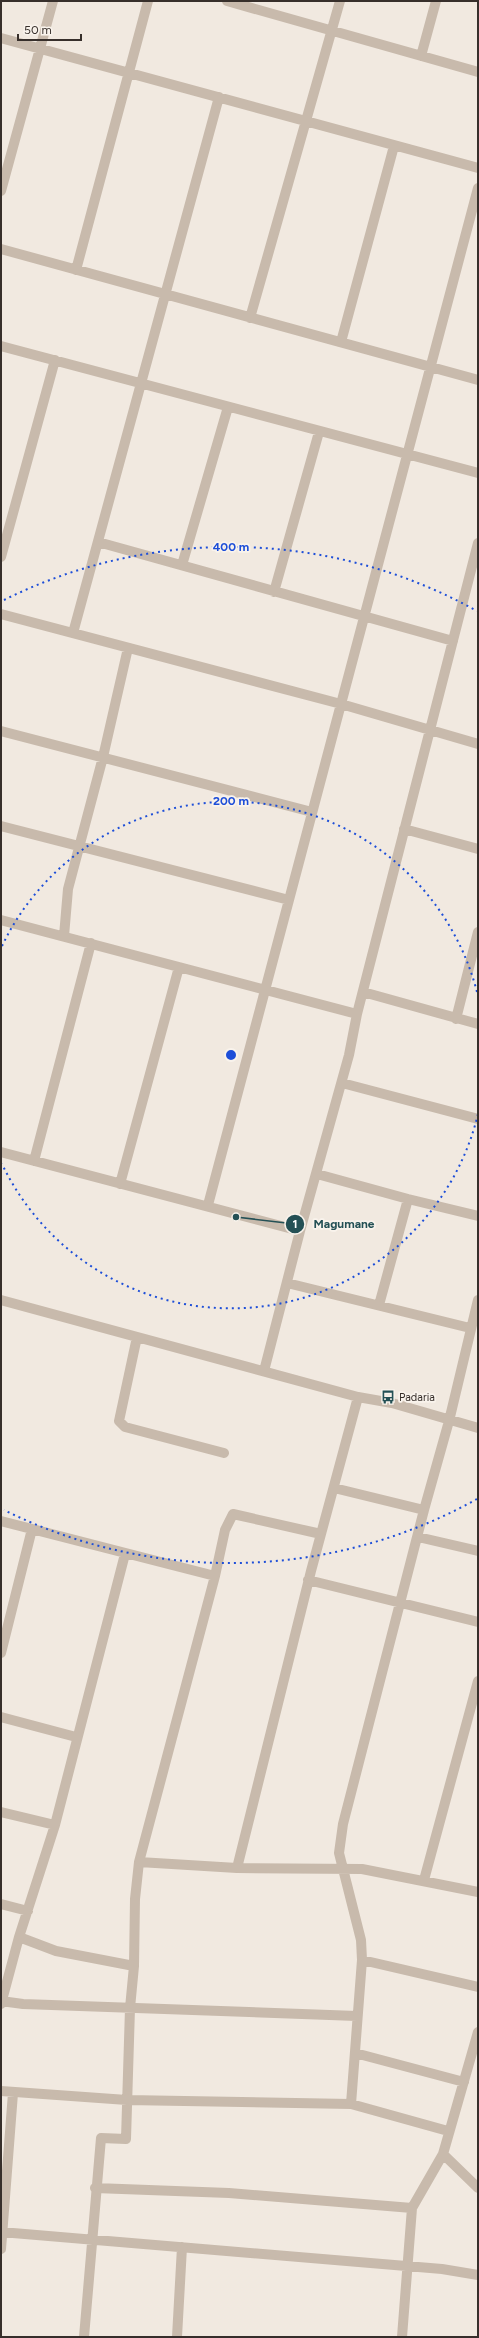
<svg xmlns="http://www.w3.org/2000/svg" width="479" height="2338" viewBox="0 0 479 2338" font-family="Figtree,sans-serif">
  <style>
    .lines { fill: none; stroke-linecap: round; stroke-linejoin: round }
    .minor { stroke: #c8baac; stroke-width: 10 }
    .ring { fill: none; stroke: #1d4ed8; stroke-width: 2; stroke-dasharray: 2 4 }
    .labels { text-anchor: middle; stroke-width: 3.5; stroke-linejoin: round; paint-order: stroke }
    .poi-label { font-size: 11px; fill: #372f2b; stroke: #f9f3ec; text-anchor: start }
    .centre { fill: #1d4ed8; stroke: #f9f3ec; stroke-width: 2 }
    .ring-label { font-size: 12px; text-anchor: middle; font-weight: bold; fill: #1d4ed8; stroke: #f9f3ec; stroke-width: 3.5; stroke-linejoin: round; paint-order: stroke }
    .leader { fill: none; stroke: #245055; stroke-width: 1.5 }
    .callout-dot { fill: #245055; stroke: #f9f3ec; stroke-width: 1.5 }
    .mark-label { font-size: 12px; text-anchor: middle; font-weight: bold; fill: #fff }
    .callout-label { font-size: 12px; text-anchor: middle; font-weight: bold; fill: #245055; stroke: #f9f3ec; stroke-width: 3.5; stroke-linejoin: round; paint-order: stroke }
  </style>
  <rect width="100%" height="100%" fill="#f1e9e0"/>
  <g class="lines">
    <path class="minor" d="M227,1l251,71
      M1,38l477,130
      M421,56l15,-55
      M1,191l52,-190
      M1,249l477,131
      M76,270l72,-269
      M250,318l90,-317
      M341,342l53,-196
      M1,346c159,41 318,86 477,127
      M98,542l355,99
      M1,557l54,-197
      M182,565l46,-158
      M274,592l45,-160
      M1,614l340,90 137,40
      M73,633l146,-536
      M1,731l311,81
      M1,826l288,74
      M404,829l74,20
      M1,920l356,94
      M64,936l4,-47 35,-132 25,-109
      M363,992l115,32
      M456,1019l22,-87
      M342,1083l136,36
      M1,1152l299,79
      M34,1161l57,-218
      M317,1174l91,25 70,17
      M120,1184l59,-217
      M208,1205l270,-1017
      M287,1283l183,45
      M1,1300l357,97 34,6 86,25
      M379,1305l29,-106
      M137,1337l-18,84 6,6 99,26
      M264,1371l36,-140 49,-176 8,-41 121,-471
      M334,1488l90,22
      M1,1521l214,55
      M418,1537l60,14
      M125,1554l-70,271 -36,112 37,14 78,15
      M308,1580l170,42
      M1,1653l31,-124
      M1,1717l75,20
      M1,1812l54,13
      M139,1862l98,6 125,1 116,23
      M237,1868l74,-297 47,-174
      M424,1880l54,-199
      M1,1904l27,7
      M362,1960l116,27
      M1,2001l22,3 334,12
      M1,2004l18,-67
      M478,2032l-35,122 35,34
      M355,2053l109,29
      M1,2091l126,9 224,4 97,27
      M351,2104l11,-144 -1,-20 -22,-87 4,-29 81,-314 25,-89 29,-121
      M95,2188l134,5 183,15
      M1,2232l441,37 36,6
      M1,2249l12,-156
      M84,2337l17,-199 25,1 4,-131 4,-42 1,-67 4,-37 76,-286 10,-46 8,-16 88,20
      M177,2337l5,-90
      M402,2337l10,-129 31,-54"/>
  </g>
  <g class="ring">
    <path d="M478 1114A254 254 0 0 1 2 1164M2 946A254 254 0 0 1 478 996"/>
    <path d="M477 1499A508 508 0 0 1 4 1510M4 600A508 508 0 0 1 477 611"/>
  </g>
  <defs>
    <g id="bus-bare" transform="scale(1.08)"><path d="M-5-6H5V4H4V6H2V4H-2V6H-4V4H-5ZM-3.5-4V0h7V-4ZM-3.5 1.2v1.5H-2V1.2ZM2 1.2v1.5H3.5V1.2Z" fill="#245055" stroke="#f9f3ec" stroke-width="2.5" paint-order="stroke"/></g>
  </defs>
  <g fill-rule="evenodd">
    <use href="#bus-bare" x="388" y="1397"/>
  </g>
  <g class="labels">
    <g class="poi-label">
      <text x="399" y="1401">Padaria</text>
    </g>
  </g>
  <circle cx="231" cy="1055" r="6" class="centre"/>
  <g class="ring-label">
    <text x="231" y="551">400 m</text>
    <text x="231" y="805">200 m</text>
  </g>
  <path class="leader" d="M236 1217L295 1224"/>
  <g class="callout-dot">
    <circle cx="236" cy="1217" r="4"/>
    <circle cx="295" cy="1224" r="10"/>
  </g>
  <g class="mark-label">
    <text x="295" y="1228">1</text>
  </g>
  <g class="callout-label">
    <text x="344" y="1228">Magumane</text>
  </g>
  <rect width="479" height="2338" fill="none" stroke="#372f2b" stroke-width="4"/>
  <path d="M18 34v6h63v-6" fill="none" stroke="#372f2b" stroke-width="2"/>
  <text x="24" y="34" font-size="12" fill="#372f2b" stroke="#f9f3ec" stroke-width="3" paint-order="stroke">50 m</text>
</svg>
